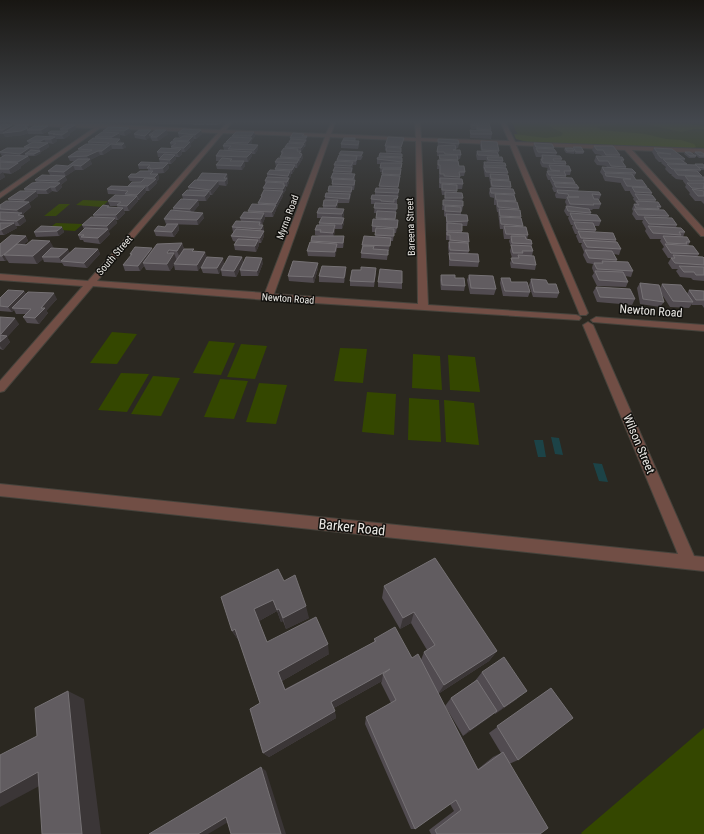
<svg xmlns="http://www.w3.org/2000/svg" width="704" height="834" viewBox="0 0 704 834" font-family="'Roboto Condensed',sans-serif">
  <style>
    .green { fill: #344700 }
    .forest { fill: #455c00 }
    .water { fill: #1c4347 }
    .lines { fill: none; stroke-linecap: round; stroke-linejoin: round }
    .minor-casing { stroke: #46433c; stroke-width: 2 }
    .minor { fill: #714e45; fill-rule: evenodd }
    .wall { fill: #514b50 }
    .shaded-wall { fill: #3b3637 }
    .building { fill: #615c60; stroke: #767275 }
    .labels { text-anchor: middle; stroke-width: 3; stroke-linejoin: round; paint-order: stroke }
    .far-street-label { font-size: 10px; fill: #eae8e4; stroke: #12110e }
    .street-label { font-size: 12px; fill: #eae8e4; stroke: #12110e }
    .near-street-label { font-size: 14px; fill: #eae8e4; stroke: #12110e }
  </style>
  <rect width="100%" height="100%" fill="#2b2821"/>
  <path class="green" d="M512,123h192v25l-181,-8 -3,-1z
    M83,200l25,1 -6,6 -26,-2z
    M59,204h11l-14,12h-12z
    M56,223l27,1 -8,7 -27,-2z
    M112,332l25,2 -20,30 -27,-1z
    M209,341l26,2 -14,32 -28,-2z
    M241,344l26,2 -12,33 -28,-2z
    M340,348l27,1 -4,34 -29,-2z
    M413,354l27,2 2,34 -30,-2z
    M448,355l27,2 5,35 -30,-2z
    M121,373l28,1 -22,38 -29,-2z
    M153,376l27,2 -19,38 -30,-2z
    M220,379l28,2 -14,38 -30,-2z
    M259,383l28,2 -11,39 -30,-2z
    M367,392l29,2 -2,41 -32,-3z
    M409,398l30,2 2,42 -33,-2z
    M444,400l30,3 5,42 -33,-3z
    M704,728v106h-122l-1,-1z"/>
  <path class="forest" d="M543,123h74l4,1 -23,2 -1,1 4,3 44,4 21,5 15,1 13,4 2,3 -4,2 -15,-1 -150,-6 -11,-3 -2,-5 32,4 15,-2 2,-3z
    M641,123h37l26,3v3h-10l-13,3z"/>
  <path class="water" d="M551,437l8,1 4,17 -8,-1z
    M534,440h9l3,17h-8z
    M593,463l9,1 6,18 -9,-1z"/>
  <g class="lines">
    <g class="minor-casing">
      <path id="minor" d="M11,123l89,1 120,6 7,-7h4l-5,7 100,4 5,-11h4l-4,11 85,4 -1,-15h5l1,15 88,3 -8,-18h5l9,19 189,7v4l-72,-3 72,79v7h-3l-76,-86 -109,-5 72,168 -2,2h-6l-70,-170 -89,-4 7,164 148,10 3,1 2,2 -2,2 -311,-20 -175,-14 -89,105 -4,1v-11l83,-95 -83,-6v-6l88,7 130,-148 -118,-5 -100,70v-5l94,-65 -81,-3zM223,133l102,4 -60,156 -168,-12zM330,137l86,4 2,163 -144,-10z
        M596,317l108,8v6l-111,-9 -2,-2z
        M588,322l5,3 101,231 10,1v14l-704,-75v-12l678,70 -95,-229z"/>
    </g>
    <use href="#minor" class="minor"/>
  </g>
  <path class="wall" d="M158,123h23l-1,1h-11l-1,-1 -1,1h-9z
    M182,123h38l-2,2h-12v-2l-2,2h-11v-1h-11z
    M471,123l20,7 1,4 -1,5 -21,-1v-8h6v-1h-5l-1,-3z
    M0,125l14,2 15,-2 1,3 20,2 -7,4h-15v-1l-5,2 -18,2 -1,-3h-4z
    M60,129h16l-7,5 1,1 -6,4h-8l1,2 -4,3 -5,-1 1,4 -8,5h-1l1,1 -6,3h-7l2,4 -10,7 1,1 -10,6 -8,-1 2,4 -5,3v-22l3,-2h-1l-2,-3v-2l25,-3 -1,-1 5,-3 -2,-3 22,-5 -1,-3 13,-2z
    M103,131l28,1 -6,4 -5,-1v2l-3,2 9,8 -3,2h-11l-9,6h-3l-10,5 2,4 -9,6h-8l-9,6h-1l2,4 -6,5 1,2 -5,5 -5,-1 -4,3h-11l1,2 -9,7 2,4 -8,7 3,7 -6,5h-4l1,2 -13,7h-4v-30l9,-4 -1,-2 17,-8 -1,-2 12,-7 -1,-2 15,-5 -2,-4 20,-5 6,-5h-4l-2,-4 11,-6 -1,-2 10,-5v-2l7,-4v-1l8,-5z
    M254,132l1,4 -3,4v2l-1,2 7,5 -3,5h-3v2l-4,6h-4l1,4 -3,4 -25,-1 -1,-4 4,-4h-4v-5l13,-5v-1h-5l-1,-4 4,-2 -1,-2 6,-5v-1z
    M152,133l16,1 -10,7h-6v-1l-1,-1 -1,-2 -4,3 -11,-2 -1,-4z
    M178,133l24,1 -6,5h-2v1l-4,4 1,2 -6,6h-3v2l-3,3h-4l1,2 -5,5h-3l1,4 -5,5 -10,1h4l1,5 -3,3 1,1 -8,8h-3v1l-7,8h-1v1l-9,10h-5l1,2 -7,7h-2l1,3 -9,8 2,3 -10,10 -16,-2 -1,-2h-3l-2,-5 6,-6 -2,-4 12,-8 -1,-2 16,-9 1,1 8,1 -1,-2h-7l-2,-5 17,-5v-1l-17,-1 -1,-5 21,-2v-1l13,-4 -11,-1 -2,-4 20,-6v-2h-9l-1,-4 22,-2 -1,-4 2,-2h-3l-1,-5 15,-3 -2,-6 3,-2v-1l7,-2 1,-1h-2z
    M304,136h3v4l-1,2v2l-1,3h-1l-3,5 2,6 -3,5v-1l-3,6h-2v1l-3,5h-1v2l-2,3v3l-2,5 -2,-1 1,4 -3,4v2l-7,13v1l-3,7h-8v1l-3,7h1l1,11 -3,7h-2v2l-3,7 -21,-2 -1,-5 2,-3 -3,-1 -2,-5 3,-4h-1l-1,-5 9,-6 -1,-3 8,-6v-1l10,-6v-2l3,-5v-2l3,-5 -1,-3 2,-3v-4l2,-4v-3l8,-4v-1l1,-2 -1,-5 5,-4 1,-3v-3l4,-4v-1l4,-4 2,-3 -1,-2z
    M438,139l21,5 -1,4h-2v2l5,5 -1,4h-2l1,7 6,6 -1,4h-4v3l3,5 -1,5h-5v4l6,5 -1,3 1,5 -1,5h-1v4l7,6 -1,5h-5v6l7,10 -1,4 1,5 -1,3 11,8 -1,5 -29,-1v-11l-1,-8 1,-7h-3v-23l-2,-1v-6h-2l1,-10h1l1,-5h-3l-1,-7h-2v-19h-2l1,-9h1v-4h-2z
    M355,141l4,4 -1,4 -17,-1v-4z
    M481,141l18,10 -1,3 1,3 4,4v2l3,3v2l2,5 -1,2 4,12v2l4,5 -1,1 2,6 -1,1 6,15v1l2,8v1l5,8 -1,4 5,5v3l1,4 -1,5 4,9 -1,5 -24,-2 -1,-5 2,-5 -2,-7 1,-4 -2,-6 1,-2h-6l-1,-8v-2h-3l-2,-17h-1l-1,-7h-2v-7l-4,-1 -1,-4 1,-5h1l-2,-11h-4l-2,-11 1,-4h3l-1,-2h-9l-1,-5 1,-4h4l-1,-6z
    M403,142l-2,7v5h1v4l-1,15 -3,16h1l-1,9h-1v6h-3h3l-2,16h3l-2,13h-2l-1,8h-3l-1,10h-1l-1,9 -26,-2 1,-13 13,-8 1,-5h-4v-6l4,-7v-6h-2l1,-9h-4v-5l4,-4v-3l4,-4 3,-16h-2l1,-8h-4v-5l2,-2 1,-4h6v-3h-1v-4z
    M534,143l20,5v1l3,4 -1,2 6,4 -1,2 5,3v2l5,5 -1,4h-4v2l9,6v1l4,4 -1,3 23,4 -2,5h-1l3,4 -2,5h-6l-1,1h-3l2,3 -1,1 11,7 -2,5h-5l2,4 -1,2 21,8v2l5,7 -2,6 -5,-1 3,6 -1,1 17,10 -2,6 -6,-1 3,6 -2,5 -29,-1 -5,-10 2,-3 -2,-5 1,-4 -6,-1 -4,-8 1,-3 -3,-7 1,-2h-3l-3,-7 1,-2h-2l-3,-7 1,-2h-2l-3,-7 1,-2h-2l-3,-5 2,-5h1l-2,-4 1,-3 -10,-1 -1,-3 1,-3h-2l-2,-4 1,-1 -3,-6v-1h-2l-2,-5 1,-4h1l-1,-2 1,-1 -6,-1 -2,-4 1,-6h-5l-3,-9z
    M594,146l26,9v2l4,3 -1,3 3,4v1l10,5 -2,4 2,3 11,7 -1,1 6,5 -1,2 5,5 -1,2 6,5 -2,3 10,6 -2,2 10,7 -1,2 9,5 -2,5 7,5 -2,4 11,8 -2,3 7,1v23l-11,-1 -2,-2 -11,-1 -4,-6 2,-2h-6l-4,-6 3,-5h-3l-6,-9 2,-2 -4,-6 1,-2h-11l-5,-8 1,-2 -4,-7 1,-2h-7l-4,-6 1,-3 -1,-2 2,-5h1l1,-1 -3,-4 1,-2h-1l-3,-5v-1h-5l-4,-7v-1l-16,-2 -2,-4v-1l-3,-4 2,-5h5l-1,-1 -9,-1 -3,-4 2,-5 7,1 -2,-2 -6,-1 -3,-4z
    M573,147l11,5 -1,2h-8l-1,-2v2l-8,-1 -2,-3 1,-2h8z
    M654,148l31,11 -1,3 3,2 -1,1h8l1,-1 9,2v4h-3l-2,3 3,3 -1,1h3v27l-3,-3h-6l-6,-7 1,-1 -5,-6 1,-2 -3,-4v-1l-7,-1 -5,-4 1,-1h-2l-5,-5 1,-2 -5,-4 1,-1h-3l-4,-4v-1l-3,-5z
    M341,151l22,5 -2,4h-4l-1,5h-3l-1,8 3,5 -1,2 1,4 -1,6h-2l-3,13h-11l-1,6 7,5 -1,4h1v5l-2,6h-7l-1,7h10v5l-1,7h-6l-2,9 -27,-1 -1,-5 4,-10 9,-5 -5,-1v-5l4,-5v-2l2,-5h-4v-5l6,-5v-2l2,-6v-3l3,-4v-2l4,-5v-3l-1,-5 3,-9v-4l3,-4z
    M685,152l11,4 -1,2h-6l-5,-4z
    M695,152l9,2v4h-5l-5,-4z
    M227,174l1,9 -2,3 -8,-1 1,1 -7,9h-2v1l-4,5h-8l1,4 -6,7 11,6 -6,7 -32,-1 -2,-5 9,-9v-2l10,-9 -1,-4 7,-5 -1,-3 9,-7z
    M178,224l1,6 -5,7 -18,-1 -2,-5 11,-4z
    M62,227l2,5 -5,4 -23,1 -2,-5z
    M26,236l2,5 -4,3 30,4 16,5 28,-4 2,5 -13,14 -23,-2 -2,-3 -18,-1 -1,-3 -6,5 -28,-1 -2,-3 -2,1h-5v-17z
    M182,243l2,6 10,2 13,6 -9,14 -23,-1 -1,-5 -4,6 -24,-1 -2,-4 -4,5h-15l-2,-6 8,-9 -1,-2 22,-4z
    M242,257l1,6 -7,14 -14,-1 -1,-6z
    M224,263l-5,11 -16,-1 -2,-5z
    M263,263l-5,13h-17l-1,-6z
    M318,268l-4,15 -25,-2 -1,-5z
    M361,270l15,3 -2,14 -24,-1v-5z
    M346,272l-2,11 -25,-1v-6z
    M441,275l14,3 10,8 -1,5 -23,-1 -1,-10z
    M469,275l27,14 -2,6 -24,-1 -3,-14z
    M501,278l10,4 19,10 -2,5 -25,-1 -3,-13z
    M531,279l17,5 11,9 -2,5 -24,-1 -4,-12z
    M378,282l24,1v6l-24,-2z
    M640,283l20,5 2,-4 25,10 2,-4 15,1v17l-2,-3h-10v-1l-3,4 -19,-1 -9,-14 3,9 -4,5 -20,-3 -3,-16z
    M596,287l39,12 -3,6 -35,-3 -4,-10z
    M24,291l2,3 31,5 -11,12 2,2 -9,11 -12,-1 -4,-6 3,-3h-10l-2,-4 -2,2 -12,-1v-13z
    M0,317l19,7 -12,13 3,5 -7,8 -3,-1z
    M284,581l25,37 -23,11 -3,-8 -2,1 -4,-11 -18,10 8,21 62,12 -47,27 3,8 89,-47v-3l38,19 9,2 3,-8 3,-2 -16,-27 -11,6 -18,-31 2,-12 113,65 -8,10 -51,33 40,75 15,-12 8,-4 -12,-20 62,-45 -33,72 -9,4 31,70h-109l-2,-4 25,-19 -4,-7 -35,25h-4l-46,-105 1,-7 25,-14 -10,-20 1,-2 -48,27 2,10 -67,39 -6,-4 -3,-50 -21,-62 -7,-10z
    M482,672l35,27 -22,15v-1l-32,23 -18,-30 6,-8 24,-17z"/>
  <path class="shaded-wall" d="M12,125l2,4 11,-2 4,-2 1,5h-3l1,3 -5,2 -18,2 -2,-4h1l-1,-3z
    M75,125l1,4 -7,5 1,1 -6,4 -2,-4 6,-4v-2z
    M48,126l2,4 -7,4 -2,-4z
    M129,128l2,4 -6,4 -1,-5z
    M151,130l1,4 -3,1 1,2 -4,3 -1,-4z
    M166,130l2,4 -10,7 -1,-4z
    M201,130l1,4 -6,5 -1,-4z
    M254,132l1,4 -3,4v2l-4,5v-4l3,-5v-2z
    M119,133l1,4 -7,5 -1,-5z
    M193,136l1,4 -4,4 1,2 -6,6 -1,-4 5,-5 -1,-2z
    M307,136v4l-1,2v2l-1,3 -1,-4 2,-3v-2z
    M55,137l2,4 -4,3 -2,-5z
    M44,139l2,4 -3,2 -2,-4z
    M120,139l2,4h-6z
    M48,143l1,4 -8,5 -2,-4z
    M124,143l2,4 -3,2 -1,-4z
    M111,144l1,5 -9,6 -1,-4z
    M304,144v4l-3,4v-4z
    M258,145v4l-3,5 -1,-4z
    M29,148l2,5 -6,1 1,2 -4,2 -2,-4z
    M181,149l1,5 -3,3 -2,-4z
    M40,151l1,2 -6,3 -1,-2z
    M98,151l2,4 -10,5 2,4 -9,6 -2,-4 8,-6 -2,-4z
    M252,152v4l-4,6 -1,-5z
    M302,154l1,4 -3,5v-5z
    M175,155l1,4 -5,5 -1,-4z
    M28,156l2,4 -10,7 -2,-5z
    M357,156v5l-1,4v-4z
    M299,159l1,5 -3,4v-5z
    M244,161l1,5 -3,4 -1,-4z
    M18,163l3,5 -10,6 -2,-5z
    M168,163l1,5 -5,5 -1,-5z
    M73,165l2,5 -9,6 -2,-4z
    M295,165v4l-3,5v-4z
    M290,171l1,5 -2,3v3l-2,5v-5l1,-3v-3z
    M3,172l2,5 -5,3v-6z
    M158,174l1,5 -3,3 1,1 -8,8 -1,-5 7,-6 -1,-2z
    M227,174l1,9 -2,3 -2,-8z
    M65,176l2,4 -6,5 1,2 -5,5 -2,-5 4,-4 -1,-2z
    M218,181l1,5 -7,9 -2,-5z
    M284,183v4l1,-2 1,5 -3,4v-9z
    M50,187l2,4 -4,3 -2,-4z
    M145,187l1,5 -7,8 -2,-5z
    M36,191l2,5 -9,7 2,4 -8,7 3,7 -6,5 -3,-5 1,-6 2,-1 -3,-4 10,-6 -3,-4z
    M209,191l1,5 -4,5 -1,-5z
    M283,191v5l-7,13v-5z
    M137,196l1,5 -9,10 -2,-5z
    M198,200l1,5 -7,9 -2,-5z
    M338,200v5l-2,6v-5z
    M276,205v5l-3,7 -1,-5z
    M123,208l2,5 -7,7 -2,-5z
    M344,209v5l-2,5v-5z
    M203,213l1,5 -6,7 -1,-5z
    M264,213l1,5 -3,7 -1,-6z
    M115,218l2,5 -8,8 -2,-5z
    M344,218v5l-2,6v-5z
    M14,223l3,5 -13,7 -3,-5z
    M178,224l1,6 -5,7 -2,-5z
    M263,225l1,5 -1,1h1v5l-3,7 -1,-5 2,-4 -1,-5z
    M335,225v5l-2,8v-5z
    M62,227l2,5 -5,4 -2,-5z
    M108,229l2,5 -10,10 -2,-6z
    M26,236l2,5 -16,14h-8l3,5 -2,1 -3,-5z
    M344,236v5l-1,7v-5z
    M258,240l1,5 -3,7 -1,-6z
    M50,241l4,7 -12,9 1,2 -6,5 -4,-8z
    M182,243l2,8 -4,7 -3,-7z
    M337,244v5l-2,8v-5z
    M152,248l2,5 -11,10 1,3 -4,5 -2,-5z
    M68,249l2,5 -9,7 1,2 -3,-6z
    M98,249l2,5 -13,14 -3,-5z
    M169,250l2,8 3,-5 3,8 -7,10 -3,-7v-11z
    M205,252l2,5 -9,14 -1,-6z
    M242,257l1,6 -7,14 -2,-6z
    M223,258l1,5 -5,11 -2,-6z
    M262,258l1,5 -5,13 -1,-5z
    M318,263v5l-4,15 -1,-6z
    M346,267v5l-2,11v-5z
    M24,291l3,6 -15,11 2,2 -2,2 -4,-5z
    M54,293l3,6 -11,12 2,2 -9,11 -4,-6 6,-10z
    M15,318l4,6 -12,13 3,5 -7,8 -3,-4v-4l4,-4 -3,-4z
    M273,600l4,11 -18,10 12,32 -17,-44z
    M306,606l3,12 -23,11 -3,-11z
    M279,609l4,12 -2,1 -4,-12z
    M414,612l-3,11 -11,6 3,-11z
    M235,629l4,12 -7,-10z
    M328,644l1,10 -47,27 7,17 -4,-8 -7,-18z
    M497,651l-8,10 -51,33 6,-9z
    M390,669l-7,5 -1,7 -50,28 -1,-7z
    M68,691l16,8 17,135h-19z
    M527,691l-10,8 -22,15 9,-7z
    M335,711l1,7 -67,39 -6,-4z
    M497,711l-8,7 -26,18 7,-6z
    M261,767l5,4 20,63h-5z
    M38,772l20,4 -58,31v-14z
    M226,817l9,1 -27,16h-10z"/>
  <path class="building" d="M471,123h18l2,7 -14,-1v-4h-6z
    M3,124l9,1 -9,5h-3v-5z
    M17,125h12l-4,2 3,1 -7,3 -18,2z
    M68,125h7l-7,4h-8z
    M34,126h14l-7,4h-14z
    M109,127l20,1 -5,3h-21z
    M183,129l18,1 -6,5 -17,-2z
    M139,130h12l-6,6 -11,-2z
    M156,130h10l-9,7h-6l2,-2h-4z
    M470,130l21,1 1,3h-21z
    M51,131h17l-6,4 -9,-1h2l-7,-1z
    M102,132l17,1 -7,4h-17z
    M236,132h18l-3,4h-19z
    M293,133l11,1 -2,2h5l-1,2h-16z
    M36,136l19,1 -4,2h-7l-3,2h-14z
    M183,136h10l-5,5 -15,-1 2,-2h5z
    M231,137l21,1 -4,5 -22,-1z
    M388,137l16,1 -3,9 -16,-1z
    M93,138l27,1 -4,4h8l-2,2 -11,-1 -9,7h-4l-11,5 -19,1 9,-6h13l2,-1 -14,-1 8,-5 20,1 3,-2 -21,-1z
    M344,138h11v3l-12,-1z
    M291,139l15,1 -2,3 -15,-1z
    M438,139l20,1 1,4 -21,-2z
    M343,140l16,1 -1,4 -17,-1z
    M172,141l18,1 -6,6 -13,-1 5,-4h-6z
    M481,141l16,1 2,9 -17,-1z
    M33,142l15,1 -9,5 -15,-1z
    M225,143l33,2 -4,5 -26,-1 3,-3h-8z
    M288,143l16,1 -3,4 -16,-1z
    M534,143l18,1 2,4 -18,-1z
    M455,145l1,4 -3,1h7l1,5 -16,-1 -1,-2h-7l1,-6z
    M594,146h19l7,9h-14l-3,-5h-6z
    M387,147l14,1v4l-15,-1z
    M573,147h8l3,5h-8z
    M7,148h22l-9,6 -20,-2z
    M161,148l20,1 -4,4 -20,-1z
    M284,148l14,1 -1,2h4l-2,2 3,1 -2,4 -20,-1 3,-5h-2z
    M536,148l18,1 3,4 -19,-1z
    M565,148h7l2,3h-7z
    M654,148l18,1 13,10 -24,-1 -4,-5 14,1 -14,-2z
    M31,150l9,1 -6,3h-9z
    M220,150l32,2 -5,5 -31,-1z
    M341,151l22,1 -2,4 -22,-2z
    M477,151l20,1 2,4 -21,-1z
    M685,152h5l6,4h-6z
    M695,152h6l3,2v2h-4z
    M380,153l22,1v3l-23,-1z
    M164,154l11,1 -5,5 -11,-1z
    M5,155l23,1 -10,6 -18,-1v-3z
    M339,155l18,1 -1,5 -19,-1z
    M439,155h18l1,5 -18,-1z
    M542,155l18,1 2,3h-9l1,2h11l1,3 -23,-1 -2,-4h2z
    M596,156l26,1 2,3h-3l5,7 -15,-1 -3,-5h-9z
    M378,157l24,1v4l-25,-3z
    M487,157h15l1,4 -15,-1z
    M222,158l10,1 -2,2h14l-3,5 -25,-1z
    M278,158l21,1 -2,4 -22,-1z
    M78,159h12l-9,7 -8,-1 -9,7 -16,-1 8,-6 12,1z
    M663,159h17l7,5 -20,-1z
    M438,160l20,1 1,5h5l1,6h-6l1,5 -16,-1v-2h-4v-9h-2z
    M336,161l17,1 -2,4 -17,-1z
    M0,162l18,1 -9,6h-9z
    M141,162l27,1 -5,5 -13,1 1,-1h-4l3,-3h-12z
    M484,162l21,1 1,3h-21z
    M381,163h21l-1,5h-21z
    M278,164l17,1 -3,5 -17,-1z
    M667,164l29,1 5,5 -29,-1z
    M695,164h8l1,2v2l-6,-1z
    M549,165l20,1 2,5h-7l2,5 -17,-1 -2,-4h13l-9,-1z
    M335,167l17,1 -1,4 -18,-1z
    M484,167l22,1 2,5 -22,-1z
    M602,167l30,2 4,4 -31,-1z
    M383,169h18l-1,6 -18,-1z
    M270,170l20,1 -2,5 -21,-2z
    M674,170l23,1 5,5 -24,-1z
    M140,171h13l-3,3h8l-4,4 -26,-1 3,-3h5z
    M202,173l25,1 -3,4h3l-2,3 -28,-1z
    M333,173l22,1 -2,5 -22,-1z
    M605,173l27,1 4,6h6l5,7 -20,-1 -4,-7h8l-25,-3z
    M490,174l18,1 1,5 -18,-1z
    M42,175l23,1 -7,5 -23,-1z
    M382,175l18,1 -2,11 -19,-1z
    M685,176l19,1v4h-15z
    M267,177l22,1 -2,4 -22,-1z
    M551,177l21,1 3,5 -21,-1z
    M145,178l11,1 -8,7h-20l4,-4h9z
    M440,178l22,1 1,5 -23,-1z
    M333,179l22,1 -1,5 -22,-1z
    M195,180l23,1 -8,9 -22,-3z
    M491,180l19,1 1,6 -19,-1z
    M40,182l20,1 -5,4h-5l-4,3 -22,-1 8,-6z
    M267,182l17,1 -1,2h2l-2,4 -20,-1z
    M554,183l22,1 3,4 -23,-1z
    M687,183h17v4h-1l1,2 -12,-1z
    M442,184l15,1v6l-15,-1z
    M111,186l34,1 -8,8 -12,-1 3,-3 -21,-2z
    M329,186l23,1 -1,5 -23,-1z
    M632,187l16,1 4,5 -17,-1z
    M376,188l23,1 -1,4 -23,-1z
    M490,188l23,1 2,5 -24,-1z
    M692,189l12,2v5h-6z
    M187,190l22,1 -4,5 -23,-1z
    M264,190l19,1 -7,13 -18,-1 4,-7h-1z
    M557,190l42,2 2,3 -9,-1 2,5h4l3,5h-8l1,1 -24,-1 -3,-7h12h-10l-1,-3 -10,-1z
    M20,191h16l-12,9 -16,-1z
    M445,192l17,1 1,5h-18z
    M326,193l24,1 -1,5 -24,-2z
    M495,194l19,1 2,6 -20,-1z
    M635,194l17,1 4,5h-17z
    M115,195l22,1 -10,10 -10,-1 4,-3 -13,-1z
    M372,195l26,1 -1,3h-3v3l-13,-1v-1l-10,-1z
    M181,199l17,1 -8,9 -17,-1z
    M324,200h14l-2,6h-13z
    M443,200l20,1v5l-20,-1z
    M6,201l23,1 -12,8 -17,-1v-4z
    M497,201l20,1 2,7 -21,-2z
    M636,201l22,1 3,5 -4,-1 2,3 -23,-1 -2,-4 5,1z
    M375,203l22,1v5l-23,-1z
    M252,204l24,1 -4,7 -24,-1z
    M103,205l6,1 -2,1 16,1 -7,7h-23z
    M445,206l16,1v5l-16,-1z
    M566,206l23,3 2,4 -23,-2z
    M319,208l25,1 -2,5 -25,-1z
    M499,209l21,1 1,7 -21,-1z
    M634,209l30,1 5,6 -31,-1z
    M171,210l32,3 -6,7 -33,-1z
    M377,211l19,1 -1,7 -19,-1z
    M0,212l22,1 -4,2 6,1 -7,5 -17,-1z
    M244,212l20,1 -3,6 -21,-1z
    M570,213l27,2 4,6 -28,-1z
    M446,214l21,1 1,6 -21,1z
    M91,217l24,1 -8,8 -25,-1z
    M322,217l22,1 -2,6 -23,-1z
    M500,217l21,1 2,8 -22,-2z
    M644,217l28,1 5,7 -28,-1z
    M373,219l25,1 -1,8 -25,-2z
    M236,221l24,1 -1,3h4l-2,4 -29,-2z
    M574,222l19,1 3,7 -19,-1z
    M0,223h14l-13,7h-1z
    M447,223l15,1v7h-15z
    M167,224h11l-6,8 -18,-1 4,-5 7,1z
    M317,225h18l-2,8 -13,-1 1,-2h-6z
    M41,226l21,1 -5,4 -23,1z
    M504,226l22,1 2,8 -22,-1z
    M648,226l33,2 4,4h-6l2,3 -28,-2z
    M85,228l23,1 -10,9 -17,-1 3,-2h-6z
    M376,228l18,1v7l-19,-1z
    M236,229l28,2 -4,7 -29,-2z
    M578,231l35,2 3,7 -35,-2z
    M447,232l21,1 1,9 -19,-2v-5h-3z
    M11,235l15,1 -24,20h-2v-12z
    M312,236h32l-1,7 -32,-2z
    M364,236l27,2 -1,8 -28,-1z
    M511,236h14l1,3 5,1 1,4 -20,-1z
    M663,236l24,1 3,5h-4l1,2 -20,-1z
    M238,239l20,1 -3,6 -21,-1z
    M32,240l18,1 -17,15 -29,-1 13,-11 9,1z
    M583,240l34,2 4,7 -34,-2z
    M310,242l27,2 -2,8 -28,-1z
    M449,242l19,1 1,8 -19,-1z
    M182,243l-5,8 -8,-1 -2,3h7l-7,11 -24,-1 14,-19z
    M665,244l28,2 6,8 -28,-1z
    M511,245l20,1 2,5h-11l1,2h-10z
    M363,246h11l-1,3 15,1v5l-27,-2z
    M135,247l17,1 -14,18 -15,-1 9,-11h-2z
    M51,248l17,1 -9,8h-17z
    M75,248l23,1 -14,14 -23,-2z
    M184,249h10l-2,2 13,1 -8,13 -23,-1z
    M585,250l27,1 5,9 -28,-2z
    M449,253l29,1 1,8 -29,-2z
    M518,255l16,1 2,9 -23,-2 -2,-5h8z
    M673,255l30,2 1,1v7l-29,-2 -4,-5h4z
    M229,256l13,1 -8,14 -13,-1z
    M207,257l16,1 -6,10h-16z
    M246,257l16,1 -5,13 -17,-1z
    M293,261l25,2 -5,14 -25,-1z
    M602,261l26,1 5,9 -36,-2 -3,-6h9z
    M322,266l24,1 -2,11 -25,-2z
    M679,266l25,1v8h-8l-2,-3h-10z
    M361,267l15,1 -2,14 -24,-1 2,-11h9z
    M380,269l22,2v12l-24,-1z
    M595,271l28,1 5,10 -29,-2z
    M441,275h14v3h9l1,8 -23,-1z
    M469,275l24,1 3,13 -25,-1z
    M501,278h9l1,4h16l3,10 -25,-1z
    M531,279l15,1 2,4h8l3,9 -25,-1z
    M640,283l19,2 5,17 -21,-3z
    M662,284l19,1 12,17 -20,-1z
    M596,287l34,2 5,10 -35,-2z
    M8,290l16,1 -16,16 -8,-1v-8z
    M689,290l15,1v9h-8z
    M28,292l26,1 -13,15h4l-10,10 -12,-1 8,-8 -19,-1z
    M0,317l15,1 -14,16h-1z
    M0,335l7,1 -7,6z
    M435,558l62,93 -53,34 -20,-33 11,-7 -21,-33 -11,6 -19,-32z
    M278,569l6,12 11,-6 11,31 -23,12 -4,-9 -2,1 -4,-10 -19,9 13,33 49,-25 12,27 -50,28 7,18 91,-49 -2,-2 21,-12 17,31 6,-4 60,116 25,-18 45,76 -8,6h-103l-2,-4 26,-20 -5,-10 -41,29 -49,-112 30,-17 -13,-26 7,-5 -59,33 4,9 -72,42 -13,-44 10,-6 -25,-74 -3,2 -11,-34z
    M504,657l23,34 -23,16 -22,-35z
    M477,680l20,31 -27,19 -19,-32z
    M551,688l22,30 -55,42 -21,-34z
    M68,691l14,143h-40l-4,-62 -38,21v-38l37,-19 -2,-28z
    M261,767l20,67h-50l-5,-17 -28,17h-49z"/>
  <linearGradient id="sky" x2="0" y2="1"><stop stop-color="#181612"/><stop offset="0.51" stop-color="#44484e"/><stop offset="1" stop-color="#44484e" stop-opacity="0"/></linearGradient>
  <rect width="704" height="239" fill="url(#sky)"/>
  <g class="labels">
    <g class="far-street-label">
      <text transform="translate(287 217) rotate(-70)" y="4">Myrna Road</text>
      <text transform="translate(410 227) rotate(-92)" y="4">Bareena Street</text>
      <text transform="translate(114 255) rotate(-49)" y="4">South Street</text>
      <text transform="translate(288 298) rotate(4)" y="4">Newton Road</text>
    </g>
    <g class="street-label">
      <text transform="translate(651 311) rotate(4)" y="4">Newton Road</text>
      <text transform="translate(639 444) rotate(67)" y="4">Wilson Street</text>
    </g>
    <g class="near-street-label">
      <text transform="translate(352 527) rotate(6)" y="5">Barker Road</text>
    </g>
  </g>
</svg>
